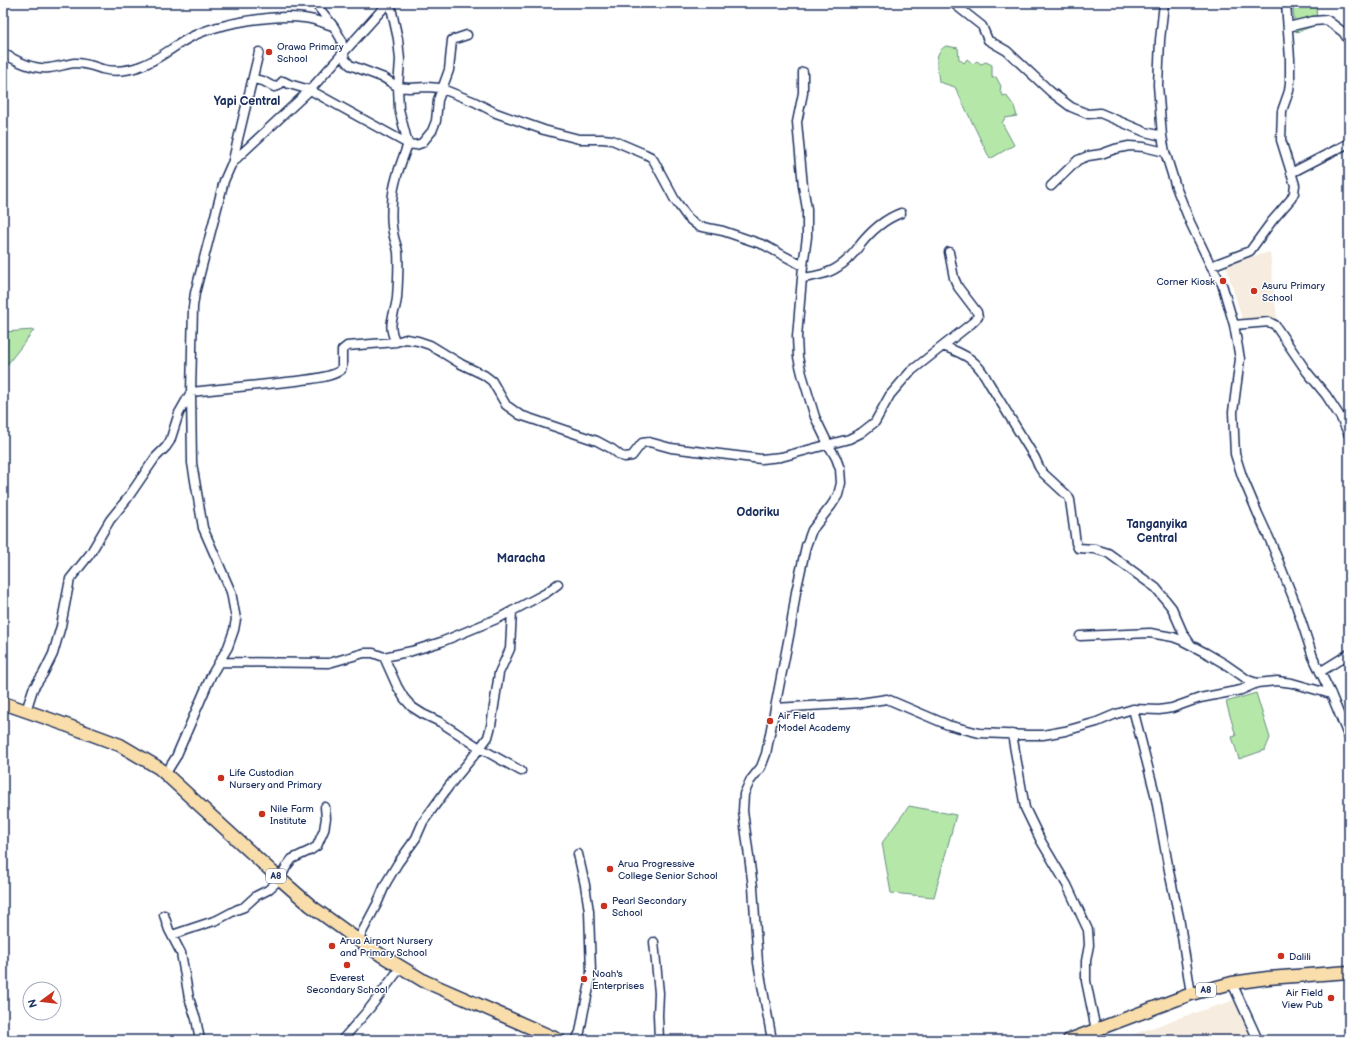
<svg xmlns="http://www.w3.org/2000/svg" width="1352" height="1043" viewBox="0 0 1352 1043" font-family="'Balsamiq Sans',sans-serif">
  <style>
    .built { fill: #f6ecdf }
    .green { fill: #b5e8a8; stroke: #688c83 }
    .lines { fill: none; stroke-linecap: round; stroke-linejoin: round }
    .street-casing { stroke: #1b2f5e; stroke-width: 11 }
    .primary-casing { stroke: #1b2f5e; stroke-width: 15 }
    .street { stroke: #fff; stroke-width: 8 }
    .primary { stroke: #f9deab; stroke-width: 12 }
    .poi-dot { fill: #c8321e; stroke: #fff; stroke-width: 1.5 }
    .labels { text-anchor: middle; stroke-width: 3; stroke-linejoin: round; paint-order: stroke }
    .shield { fill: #fff; stroke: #5f6d8e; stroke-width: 1 }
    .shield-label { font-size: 9px; font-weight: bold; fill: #1b2f5e }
    .poi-label { font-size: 10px; fill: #1b2f5e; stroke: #fff; text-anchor: start }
    .quarter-label { font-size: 12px; font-weight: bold; fill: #1b2f5e; stroke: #fff }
  </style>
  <rect width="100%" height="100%" fill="#fff"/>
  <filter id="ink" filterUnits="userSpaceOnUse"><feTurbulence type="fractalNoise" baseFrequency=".025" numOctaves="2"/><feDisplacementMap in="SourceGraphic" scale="8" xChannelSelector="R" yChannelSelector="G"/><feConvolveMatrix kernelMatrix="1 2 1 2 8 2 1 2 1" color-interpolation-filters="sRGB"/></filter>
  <g filter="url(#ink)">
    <path class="built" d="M1270,252l7,68 -34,1 -18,-58z
      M1238,999l18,41h-138l58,-21z"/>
    <path class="green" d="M1292,3h24l1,22 -21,7z
      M946,46l12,2 1,11 5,4 3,-4 6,5 4,-3 4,3 5,-2 6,3v13l4,-1 5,9 -1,5 3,5 3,-1 8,11 3,10 -12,2 -3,5 12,22 -24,14 -35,-72 -16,-5c-1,-13 -7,-29 7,-36z
      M34,330l-31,40v-38z
      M1256,693l14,45 -5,12 -26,9 -7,-22 4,-1 -10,-34z
      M909,806l47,9 -22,82 -43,-4 -9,-50z"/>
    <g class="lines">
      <g class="street-casing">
        <path id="street" d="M315,3l19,24 7,12 4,20 5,6 34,13 14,9 11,1 18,-1 13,1 35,14 21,11 48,17 35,9h24l9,1 33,14 6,3 3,4 21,39 13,18 10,8 25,5 41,14 39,21
          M390,3l8,36 2,21 -2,27 1,22 9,35 8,1 6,-2 10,-12 4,-10 2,-21 11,-30 3,-30 15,-5
          M953,3l29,23 6,14 19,11 44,41 20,15 17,7 12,-1 45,19 17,4
          M1164,3l-4,37 -2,45 4,51 3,16 11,35 14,35 21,44 11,18 12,41 6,34 -7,53 2,42 7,22 16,38 12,26 26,65 17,52 18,37 18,44
          M1288,27l25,-6 14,-1 16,12 6,9
          M3,53c13,8 30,17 46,15 9,-1 17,-4 26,-5 10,0 18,3 27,6 12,3 24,2 36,-2 22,-7 36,-22 55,-31 27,-13 82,-22 111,-18 10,1 19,5 29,8
          M253,79l10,2 11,6 4,-1 5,-5 6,3 21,6 98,54c-7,19 -15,39 -16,59 -1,11 -1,23 2,34 1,5 3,9 4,15 1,15 0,31 -1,46 -2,18 -11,26 -1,44
          M232,164l27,-112
          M1291,173l58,-30
          M1051,186l27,-26 10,-4 13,-2 14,-5 14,-3 15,1 21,5
          M1211,266l39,-15 22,-30 19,-22 3,-6 1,-8 -14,-45 1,-29 7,-20 1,-9v-23l-4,-56
          M803,278c12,-2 25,-4 35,-11 9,-5 16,-14 22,-22 11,-14 25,-26 41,-32
          M1234,325l35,-3 6,3 32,47 19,23 15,23 8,17
          M943,346c24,9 34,14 46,37l46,75 4,9 4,6 25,23 2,4 6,43 2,5 17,1 13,4 48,35 16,20 11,25 8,12
          M1080,636l70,-3 23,4 8,3 25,13 19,11 23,16 9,3
          M384,657l13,29 7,12 8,9 11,7 17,8 40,26 41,23
          M219,662l110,1 35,-10h9l11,4 28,-6 29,-9 58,-24 47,-25 12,-9
          M1320,672l29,-18
          M775,708l85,-5 27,-4 61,26 31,8 49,2h15l22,-4 32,-9 19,-8 17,-5 22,85 15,82 9,41 12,77
          M1133,709l26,1 13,-2 28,-10 41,-8 16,-7 20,-2 15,2 39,11
          M26,711l7,-22 10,-15 10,-20 8,-28 9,-47 20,-25 20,-34 17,-21 28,-41 11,-11 4,-6 9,-28 12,-21c35,-4 70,-7 105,-11 13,-2 35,-3 45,-11l1,-4v-16l5,-4 49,-4 10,-3 12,2 12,4 31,19 23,11 8,6 14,24 14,10 77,26 15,8 9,7 4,1 7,-1 10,-13 7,-1 22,6 90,11 20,-2 68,-18 12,-6 14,-11 15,-27 20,-23 62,-49 6,-6 -1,-5 -19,-25 -4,-9 -5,-26
          M1012,734l13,74 16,33 26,44 21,45 1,15 -3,16v20l10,49
          M166,773l10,-16 35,-81 17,-29 6,-17 2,-11 -5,-27 -28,-64 -11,-65 -1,-71 2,-85 2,-14 29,-112 7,-16 7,-8 72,-67 78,-87
          M164,915l5,15 12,23 8,45 7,21 4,21
          M172,935l45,-15 19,-10 8,-3 12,-11 12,-6 12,-11 6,-12 6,-8 19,-9 6,-4 7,-16 2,-12 -1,-11
          M358,940l19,-36 9,-21 12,-20 18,-25 7,-16 26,-36 31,-38 8,-11 3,-11 8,-53 11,-24 2,-38
          M654,942l5,51 -1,22 1,25
          M1232,983l26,57
          M342,1040l27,-31 32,-42
          M576,1040l4,-8 4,-22 5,-22 2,-16 -2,-61 -4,-26 -7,-31
          M772,1040l-14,-77 -5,-76 -10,-76 1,-17 6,-13 11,-14 5,-13 25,-128 5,-34 10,-46 6,-16 19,-24 7,-11 3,-12 -1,-14 -4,-11 -8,-14 -13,-27 -13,-43 -4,-17 -1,-20 6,-71 4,-29v-28l-4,-23 -6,-64 6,-29v-21"/>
      </g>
      <g class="primary-casing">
        <path id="primary" d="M3,703l55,19 62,23 39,23 121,111 31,27 47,34 23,15 43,26 135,59
          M1069,1040l122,-46 41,-11 36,-5 81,-6"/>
      </g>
      <use href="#street" class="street"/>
      <use href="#primary" class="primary"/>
    </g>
  </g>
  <g class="poi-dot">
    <circle cx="269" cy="52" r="4"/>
    <circle cx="1223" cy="281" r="4"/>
    <circle cx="1254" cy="291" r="4"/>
    <circle cx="770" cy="721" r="4"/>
    <circle cx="221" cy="778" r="4"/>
    <circle cx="262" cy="814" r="4"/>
    <circle cx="610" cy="869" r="4"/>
    <circle cx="604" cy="906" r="4"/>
    <circle cx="332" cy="946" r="4"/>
    <circle cx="1281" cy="956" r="4"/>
    <circle cx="347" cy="965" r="4"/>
    <circle cx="584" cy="979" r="4"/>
    <circle cx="1331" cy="998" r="4"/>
  </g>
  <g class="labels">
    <g class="shield">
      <rect x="266" y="869" width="20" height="14" rx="3"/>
      <rect x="1196" y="983" width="20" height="14" rx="3"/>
    </g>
    <g class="shield-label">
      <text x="276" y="879">A8</text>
      <text x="1206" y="993">A8</text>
    </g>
    <g class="poi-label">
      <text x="277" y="50">Orawa Primary<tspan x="277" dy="12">School</tspan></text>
      <text x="1215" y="285" text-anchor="end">Corner Kiosk</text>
      <text x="1262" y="289">Asuru Primary<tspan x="1262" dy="12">School</tspan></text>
      <text x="778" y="719">Air Field<tspan x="778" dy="12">Model Academy</tspan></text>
      <text x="229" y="776">Life Custodian<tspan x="229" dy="12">Nursery and Primary</tspan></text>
      <text x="270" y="812">Nile Farm<tspan x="270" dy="12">Institute</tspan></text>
      <text x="618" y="867">Arua Progressive<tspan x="618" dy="12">College Senior School</tspan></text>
      <text x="612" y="904">Pearl Secondary<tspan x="612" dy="12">School</tspan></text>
      <text x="340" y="944">Arua Airport Nursery<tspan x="340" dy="12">and Primary School</tspan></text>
      <text x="1289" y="960">Dalili</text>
      <text x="592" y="977">Noah's<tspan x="592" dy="12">Enterprises</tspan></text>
      <text x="347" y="981" text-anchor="middle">Everest<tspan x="347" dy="12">Secondary School</tspan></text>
      <text x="1323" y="996" text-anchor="end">Air Field<tspan x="1323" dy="12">View Pub</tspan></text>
    </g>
    <g class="quarter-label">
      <text x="247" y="105">Yapi Central</text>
      <text x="758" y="516">Odoriku</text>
      <text x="1157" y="528">Tanganyika<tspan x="1157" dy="14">Central</tspan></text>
      <text x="521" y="562">Maracha</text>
    </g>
  </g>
  <rect width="1352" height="1043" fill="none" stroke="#fff" stroke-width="16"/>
  <rect x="8" y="8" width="1336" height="1027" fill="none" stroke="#1b2f5e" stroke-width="1.5" filter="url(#ink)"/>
  <g transform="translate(42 1001) rotate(255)"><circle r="19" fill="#ffffff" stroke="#a4acbf"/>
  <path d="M0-3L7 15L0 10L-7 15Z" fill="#c8321e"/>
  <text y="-6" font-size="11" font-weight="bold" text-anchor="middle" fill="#1b2f5e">N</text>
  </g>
</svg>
